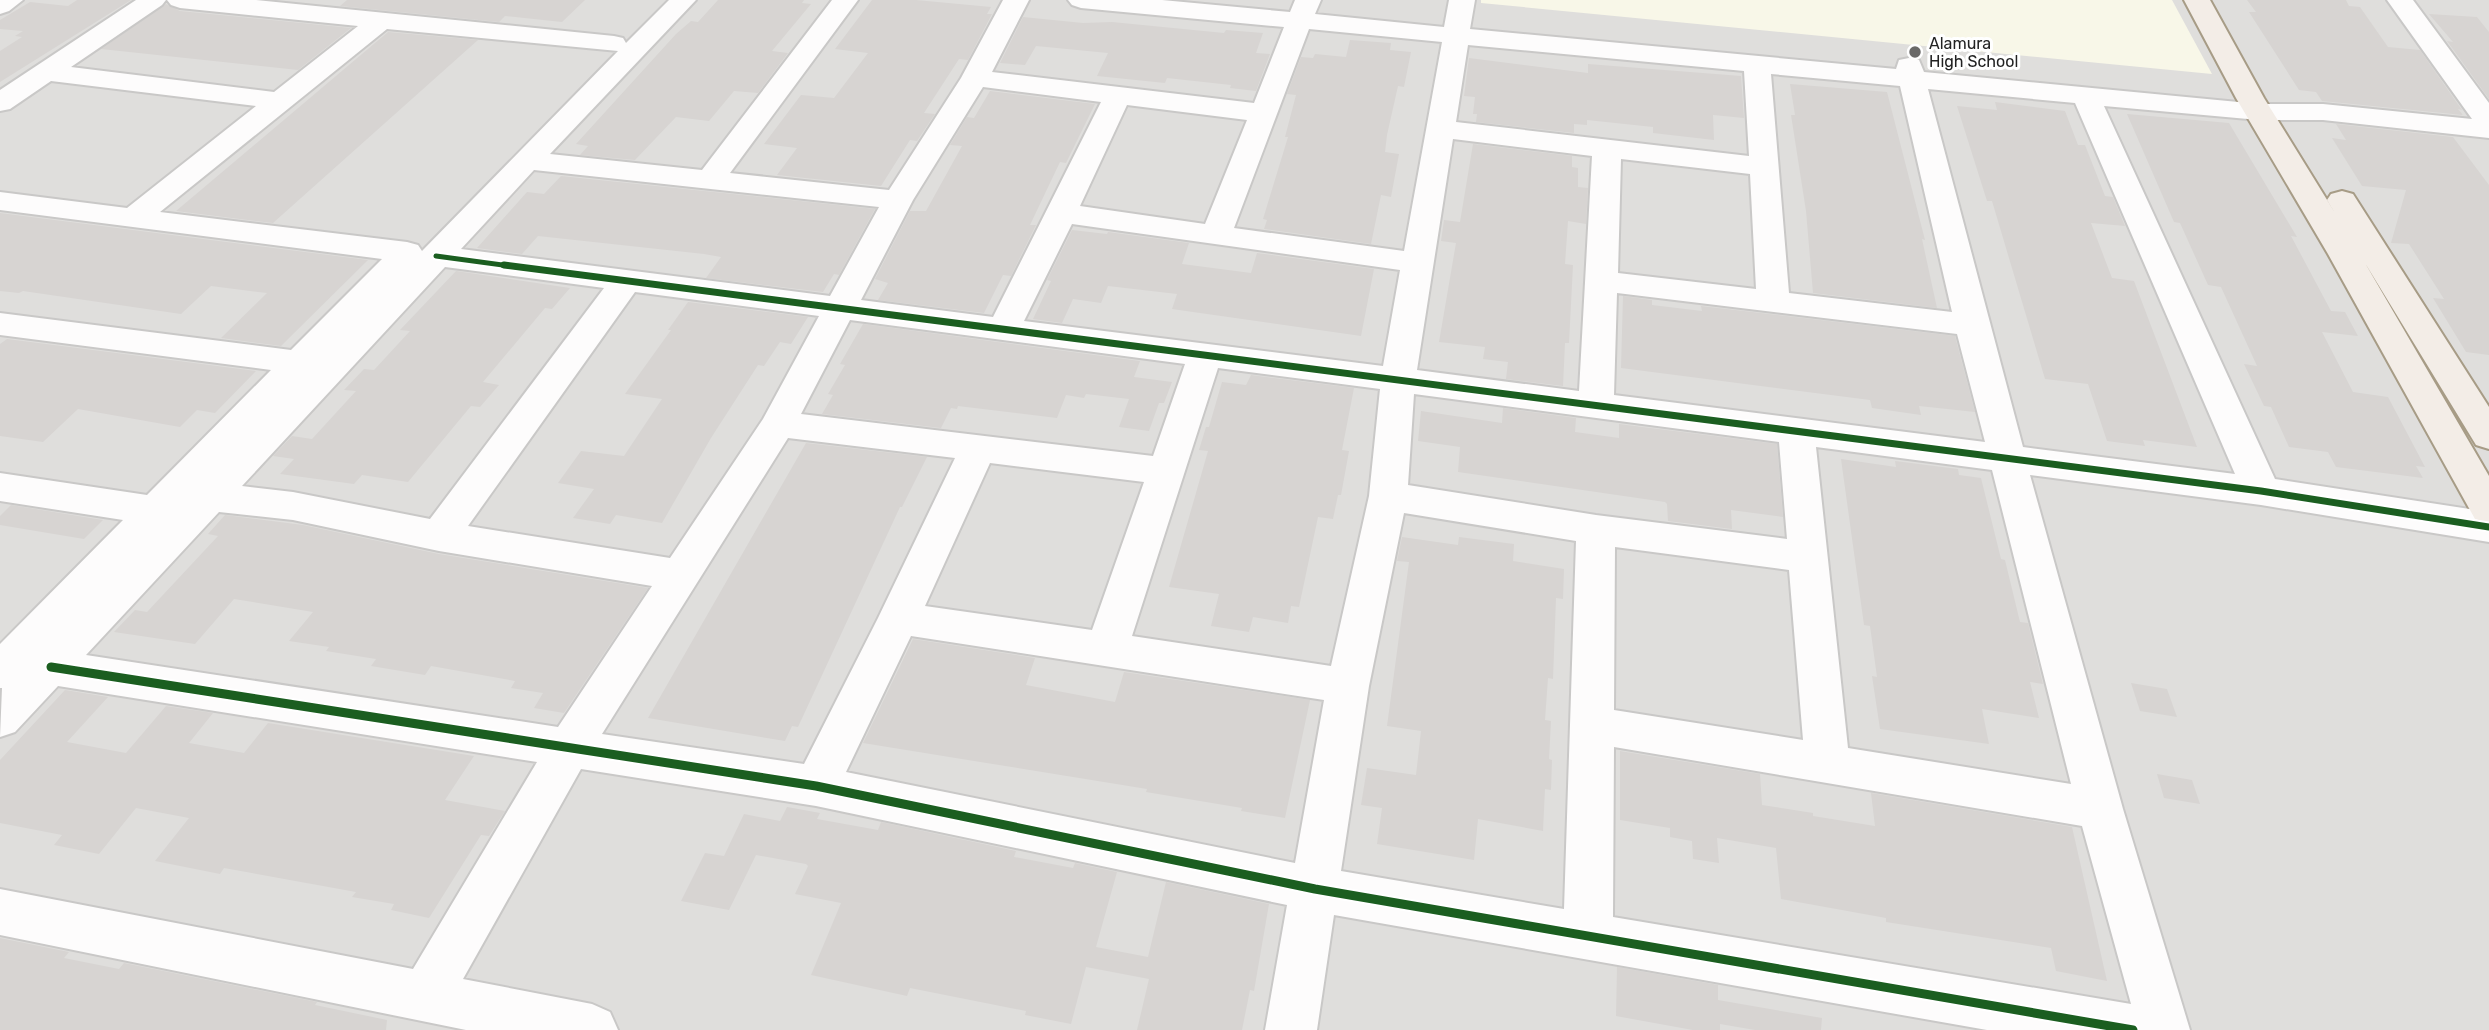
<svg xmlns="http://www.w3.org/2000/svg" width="2489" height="1030" viewBox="0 0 2489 1030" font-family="Rubik,sans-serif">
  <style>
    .residential { fill: #dfdedc }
    .education { fill: #f8f7e8 }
    .building { fill: #d7d4d2 }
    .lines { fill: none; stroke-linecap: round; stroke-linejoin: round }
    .minor-casing { stroke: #c9c8c7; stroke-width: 4 }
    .major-casing { stroke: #a79c86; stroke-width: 4 }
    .minor { fill: #fdfcfc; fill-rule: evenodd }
    .major { fill: #f3ede7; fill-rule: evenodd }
    .cycleway-far2-casing { stroke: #fff; stroke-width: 9 }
    .cycleway-far1-casing { stroke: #fff; stroke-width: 11 }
    .cycleway-casing { stroke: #fff; stroke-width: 13 }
    .cycleway-far2 { stroke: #1b5e20; stroke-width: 5 }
    .cycleway-far1 { stroke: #1b5e20; stroke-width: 7 }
    .cycleway { stroke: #1b5e20; stroke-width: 9 }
    .poi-dot { fill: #6a6968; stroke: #fff; stroke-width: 2.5 }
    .labels { text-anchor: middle; stroke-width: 6; stroke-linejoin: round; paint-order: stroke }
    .far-poi-label { font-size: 16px; fill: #222; stroke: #fff; text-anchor: start }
  </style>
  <rect width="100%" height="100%" fill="#f0eeeb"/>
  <path class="residential" d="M0,0h2489v1030h-2489z"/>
  <path class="education" d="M1481,0h691l40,74 -731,-71z"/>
  <path class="building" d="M77,0h54l-131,82v-31l22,-14 -7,-1 8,-5 -23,-2v-9l30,-18 38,4z
    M347,0h238l-23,22 -57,-6 -6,6 -159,-16z
    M718,0h86l-2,3 9,1 -39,47 16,2 -30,40 -24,-2 -25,30 -33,-4 -41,43 -55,-5 8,-9 -12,-2 100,-110 15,-13 7,1z
    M872,0h44l75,7 -4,7h5l-24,46 -9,-1 -35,54 11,1 -18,27 -7,-1 -29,46 -104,-11 20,-27 -33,-4 37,-49 33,3 34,-45 -33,-4z
    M2247,0h99l3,6 11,1 28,40 32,3 42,60 -4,-1 5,6 -141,-14 -6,-9 -17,-2 -50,-78h7z
    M166,4l14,7 171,17 -53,42 -197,-21z
    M2429,14l48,3 12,15v67l-42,-58 6,1z
    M1023,17l60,6 29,-1 112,11 2,-3 37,3 -7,20 14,1 -14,37 -26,-3 1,-3 -64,-7 -2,5 -68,-7 11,-23 -72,-7 -11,19 -25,-2z
    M388,32l90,8 -205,183 -97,-12z
    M1350,40l41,3 -1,7 21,2 -7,35 -6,-1 -11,49 -2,17 14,2 -8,43 -10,-2 -10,49 -107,-15 3,-9 -4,-1 25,-82h-3l11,-42 -9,-1 14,-37 12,1 2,-4 31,3z
    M1469,58l119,15v-9l153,12 3,42 -31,-3 1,25 -61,-7v-6l-66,-7v5l-13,-1v9l-98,-11 1,-8h-4l2,-17 -11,-1z
    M1790,84l97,8 38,148 -3,-1 15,69 -124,-15 -7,-82 -15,-96h4z
    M990,91l105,13 -29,59 -6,-1 -30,63h6l-25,51 -8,-1 -19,38 -106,-13 10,-17 -13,-4 35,-68h16l36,-65 -12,-1 17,-28 7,1z
    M1995,102l70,9 13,34h7l20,51 8,1 12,29 -34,-3 21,55 22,3 63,166 -54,-7 2,6 -38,-5 -19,-57 -43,-5 -53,-178h-5l-30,-95 40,4z
    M2127,114l102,9 68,114 -6,-1 40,75 14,1 13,24 -36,-4 31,60 35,5 37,70 -9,-1 7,12 -87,-11 -8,-15 -39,-5 -18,-40 -7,-1 -20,-42 13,2 -36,-79 -13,-2 -28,-62 -6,-1z
    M2336,124l117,13 36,48v170l-23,-3 -33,-54 11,1 -35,-55 -18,-1 15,-53 -44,-4 -30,-48 14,2z
    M1473,144l99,12v11l6,1v19l10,1 -2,36 -18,-3 -3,43 8,1 -4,78h-4l-2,43 -57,-7 2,-17 -25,-3 2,-12 -46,-5 17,-99 -15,-2 3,-21 16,2z
    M561,176l314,33 -36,66 -5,-1 -11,18 -117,-14 15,-21 -17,-3 -166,-18 -16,18 -45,-6 50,-56 17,2z
    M0,213l368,47 -87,86 -60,-8 46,-45 -56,-7 -30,28 -158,-23 -4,2 -19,-2z
    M1072,230l35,4 1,-2 81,11 -7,21 69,9 6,-20 117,16 -13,67 -189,-27 5,-15 -69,-8 -7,17 -28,-4 -11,24 -29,-4 18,-38 -4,-1z
    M456,271l114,17 -18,21 -7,-1 -62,74 16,3 -19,22 -9,-1 -63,76 -46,-7 -8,9 -74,-10 14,-15 -21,-3 19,-20 20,3 44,-48 -12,-1 20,-21 10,1 36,-39 -10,-1z
    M1623,296l29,4v5l50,6 -1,-5 254,30 20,76 -56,-6 2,9 -49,-7 -2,-8 -249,-32z
    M688,302l120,15 -17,27 -11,-2 -16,24 -6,-1 -47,73 -49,85 -46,-8 -6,9 -37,-6 21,-29 -36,-6 23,-32 43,5 38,-57 -37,-5 46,-64h-3z
    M863,324l277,37 -6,16 38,5 -8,21h-5l-10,28 -30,-4 10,-28 -43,-5 -2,4 -18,-3 -9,23 -99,-12 -1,3 -6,-1 -10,20 -119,-14 11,-19 -5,-1 17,-29 -5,-1z
    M7,339l133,17 116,15 -41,42 -18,-3 -17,17 -102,-18 -35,33 -43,-6v-92z
    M1251,375l103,13 -12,62 7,1 -8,44h-3l-5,24 -15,-2 -19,90 -8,-1 -3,17 -35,-6 -4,15 -38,-6 8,-32 -50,-7 39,-136 -9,-1 7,-23h3l13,-45 24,3z
    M1503,408l73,10 -1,14 44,6v-14l158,20 6,73 -52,-7 1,19 -64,-8 -1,-17 -2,-2 -207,-30 2,-25 -42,-6 3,-30 81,12z
    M806,443l121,14 -25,50h-2l-102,220 -6,-1 -7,15 -137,-23z
    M1841,459l55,8 -1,-6 63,8 1,6 22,3 20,81 4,1 15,62 8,1 15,61 -13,-2 9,36 -57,-9 7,35 -109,-15 -8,-53 5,1 -7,-51 -6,-1z
    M11,505l92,15 -19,19 -84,-14v-9z
    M225,515l78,10 136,29 209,34 -84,125 -30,-5 9,-15 -32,-5 4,-7 -84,-15 -6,9 -54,-9 5,-7 -50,-8 3,-4 -40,-6 24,-29 -79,-13 -39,45 -81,-12 21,-22 12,2 71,-76 -10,-2z
    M1402,537l56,8 1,-8 55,7 -1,17 51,8 -1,30 -7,-1 -3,81 -5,-1 -3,42 6,1 -2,38 3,1 -1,30 -6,-1 -2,42 -65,-12 -4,41 -97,-16 5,-36 -21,-3 6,-37 49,7 5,-44 -34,-5 22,-164 -12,-1z
    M913,639l122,19 -9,27 89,17 9,-30 186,28 -25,118 -44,-7 1,-3 -96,-16 1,-3 -284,-46z
    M2131,683l36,6 10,28 -37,-6z
    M65,690l43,7 -41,45 59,11 40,-47 47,7 -24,30 55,10 24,-30 206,33 -29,44 60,11 -16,25 -8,-1 -52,83 -38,-8 3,-6 -42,-7 4,-5 -132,-24 -4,6 -65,-13 34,-43 -53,-10 -37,46 -45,-9 8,-10 -62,-12v-63z
    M1620,751l140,23 2,31 51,8v3l62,10 -4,-33 201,34 35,154 -51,-10 -5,-23 -165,-26v-4l-105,-19 -5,-51 -59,-10 2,25 -26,-4 -1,-18 -22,-4v-9l-50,-8z
    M2157,774l35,6 8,24 -36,-6z
    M787,807l33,6 -3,6 61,11 3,-8 135,29 -2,6 59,11 2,-5 42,9 -21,75 52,10 18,-75 103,22 -15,87 -4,-1 -8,40h-105l12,-51 -63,-12 -15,57 -46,-9 1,-4 -116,-23 -3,8 -96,-21 30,-72 -46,-9 13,-28 -2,-2 -50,-9 -27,55 -48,-9 24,-48 19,3 20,-42 36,7z
    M0,938l69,14 -5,6 55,11 5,-6 193,39 -2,3 72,15 -1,10h-386z
    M1617,967l101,18v15l104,18 -1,12h-66l-35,-6v6h-27l-77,-14z"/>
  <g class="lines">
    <g class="minor-casing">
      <path id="minor" d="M0,0h23l-14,11 -9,3z
        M136,0h30l-4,5 -91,62 203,25 84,-66 -178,-18 -9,-3 -4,-5h89l358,36 9,2 3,5 43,-43h27l-146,154 152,16 130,-170h26l-128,173 159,17 72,-112 42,-78h26l-37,72 262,31 30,-76 -203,-19 -9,-3 -4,-5h94l128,12 5,-12h26l-6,14 129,13 5,-27h26l-5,29 426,40 3,-9 10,-2 10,2 5,12 335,32h64l149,15 -85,-119h26l76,103v35l-166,-18h-64l-155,-14 171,373 214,33v30l-228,-37 -231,-30 93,334 67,221h-203l-653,-115 -17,115h-52l22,-125 -471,-99 -235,-37 -118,210 129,25 18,8 8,18h-152l-466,-95v-46l413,80 124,-207 -479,-76 -43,46 -15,5 2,-49h-2v-44l123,-124 -123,-19v-28l147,22 124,-125 -271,-35v-22l291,37 91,-91 -382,-49v-18l127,16 129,-102 -205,-25 -41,28 -10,2v-21zM387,29l231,22 -196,200 -4,-6 -11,-3 -247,-30zM1309,29l133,13 -38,209 -170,-23zM1468,45l276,26 5,85 -293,-34zM1771,74l129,12 52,226 -163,-19zM983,87l118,15 -108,215 -132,-17 52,-100zM1928,89l147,14 160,371 -212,-27zM1127,105l120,15 -42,104 -125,-18zM1453,139l139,17 -13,235 -162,-21zM1621,159l129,15 6,115 -138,-16zM534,170l345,37 -49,89 -369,-47zM1072,224l328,46 -17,96 -359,-45zM445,267l159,21 -174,231 -137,-27 -51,-6zM635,292l184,24 -56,103 -93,139 -202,-32zM1617,293l340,41 28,108 -371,-47zM850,320l335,44 -32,92 -352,-42zM1218,368l162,21 -11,107 -38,170 -199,-30zM1414,394l365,48 8,97 -191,-24 -188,-30zM788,438l167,20 -77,160 -74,146 -202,-30zM1816,447l176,23 79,314 -223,-36zM990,463l154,19 -52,148 -167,-24zM219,512l74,8 146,31 213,35 -94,141 -472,-72zM1404,513l172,28 -12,368 -223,-38 28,-185zM1615,547l174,23 14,170 -189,-30zM911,636l413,64 -29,163 -449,-91zM1614,747l468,79 49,178 -518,-87z"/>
    </g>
    <g class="major-casing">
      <path id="major" d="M2184,0h26l54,98 73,118 -10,-16 4,-6 11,-3 11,3 136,213v42l-13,-4 -111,-182 124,213v47l-14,-4 -147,-265 -92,-156z"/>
    </g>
    <use href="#minor" class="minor"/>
    <use href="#major" class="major"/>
    <g class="cycleway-far2-casing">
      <path id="cycleway-far2" d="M436,256l82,11"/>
    </g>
    <g class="cycleway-far1-casing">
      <path id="cycleway-far1" d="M504,265l1757,226 228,36"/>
    </g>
    <g class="cycleway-casing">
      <path id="cycleway" d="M51,667l765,119 499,103 818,141"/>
    </g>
    <use href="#cycleway-far2" class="cycleway-far2"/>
    <use href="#cycleway-far1" class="cycleway-far1"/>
    <use href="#cycleway" class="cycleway"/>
  </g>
  <circle class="poi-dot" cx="1915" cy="52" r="7"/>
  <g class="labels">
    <g class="far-poi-label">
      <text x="1929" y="49">Alamura<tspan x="1929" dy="18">High School</tspan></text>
    </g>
  </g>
</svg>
